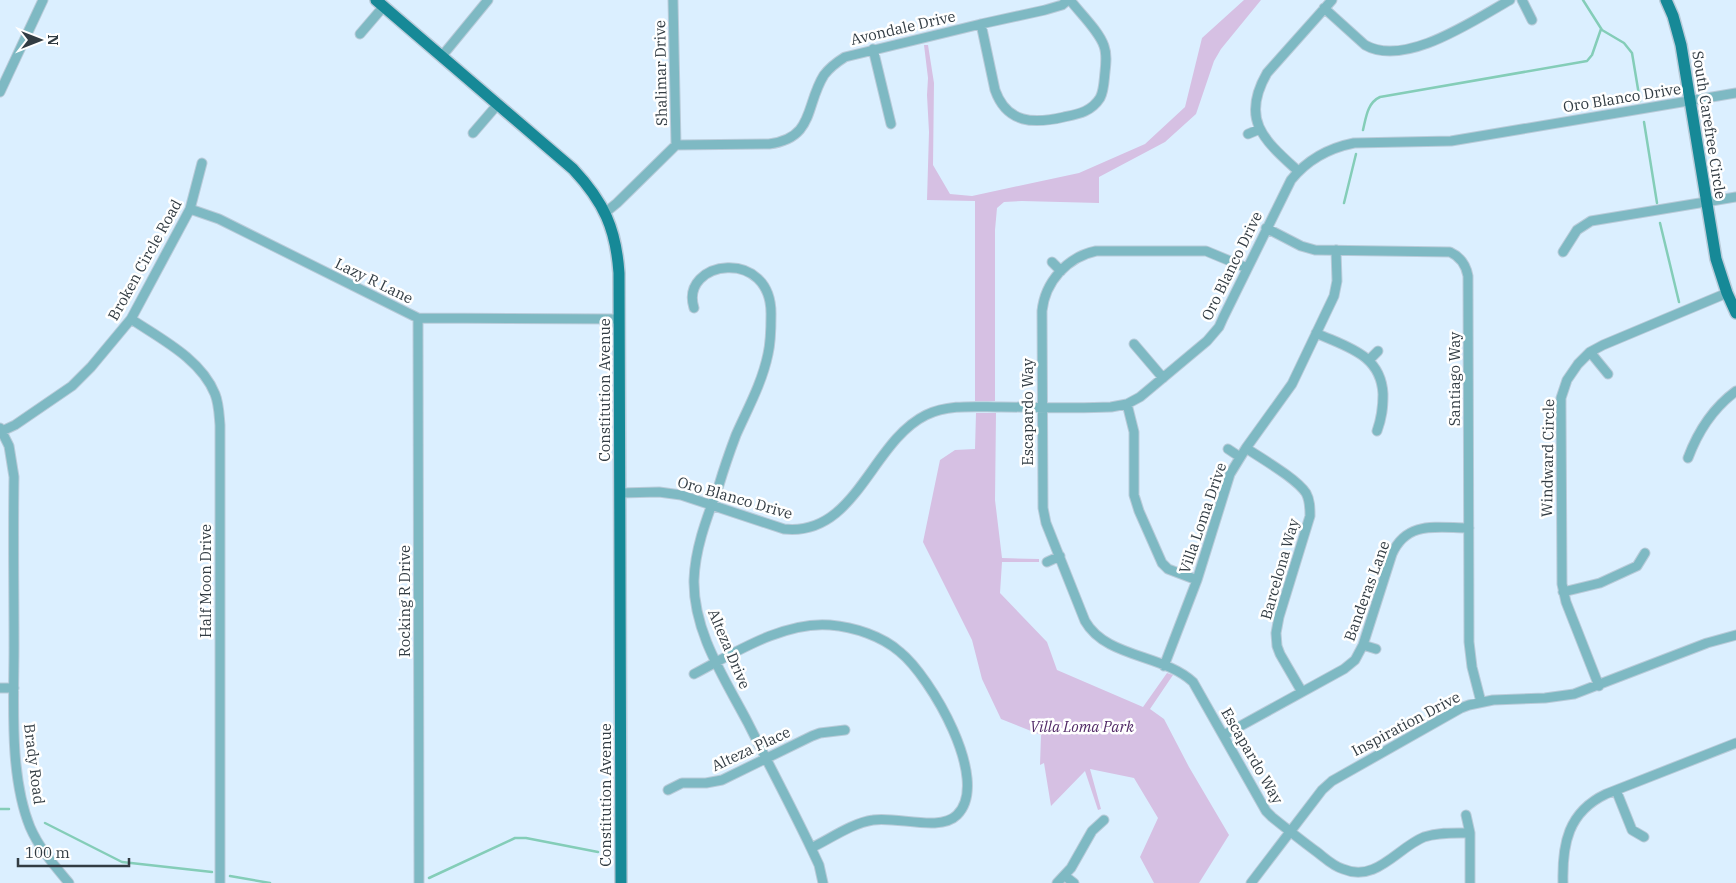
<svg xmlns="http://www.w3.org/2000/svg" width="1736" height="883" viewBox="0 0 1736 883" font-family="'IBM Plex Serif',serif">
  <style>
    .green { fill: #d6c0e3 }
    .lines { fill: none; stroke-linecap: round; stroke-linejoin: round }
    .stream { stroke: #84cdb8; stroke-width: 2.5 }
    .minor-casing { stroke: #b9cbd9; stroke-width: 11 }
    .major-casing { stroke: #b9cbd9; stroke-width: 14 }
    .minor { stroke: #7eb9c3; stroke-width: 9 }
    .major { stroke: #168997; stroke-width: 11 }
    .labels { text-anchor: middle; stroke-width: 5; stroke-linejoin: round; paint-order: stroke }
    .street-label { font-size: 15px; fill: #323c43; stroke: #fff }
    .park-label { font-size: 15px; font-style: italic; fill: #512966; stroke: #fff }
  </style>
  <rect width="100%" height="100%" fill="#dbefff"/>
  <path class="green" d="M1244,0h17l-40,49 -7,12 -18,53 -31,28 -66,35v26l-77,-2 -18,1 -7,6 -2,22v171h-20v-200l-48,-1 2,-68 -2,-37 1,-17 -4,-33h4l6,38 -1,82 17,29 22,2 107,-23 66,-29 40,-37 17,-69z
    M976,413h20l-1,87 7,58 37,1v3h-37l-2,31 47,49 10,28 86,37 24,-34 6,2 -23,34 14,10 25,48 40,68 -30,48h-45l-14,-26 18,-39 -24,-40 -44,-9 11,40 -3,1 -13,-39 -34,35 -7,-43 -4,2 1,-30 -40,-16 -19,-40 -10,-39 -49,-98 17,-82 15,-10 20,-1z"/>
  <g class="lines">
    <path class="stream" d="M1583,0l19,30 22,13 8,10 8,48
      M1644,122l13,81
      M1363,130c3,-12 4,-27 17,-33l207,-36 5,-6 9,-26
      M1344,203l12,-49
      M1660,223l19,79
      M0,809h9
      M45,823l77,39 90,10
      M230,876l40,7
      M429,878l86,-40h11l72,14"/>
    <g class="minor-casing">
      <path id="minor" d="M673,0l3,145
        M1522,0l10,20
        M1324,8l41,37c40,23 109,-25 145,-45
        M981,24l14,66c12,34 39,34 69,27 14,-3 27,-5 36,-19 4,-7 4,-17 5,-26 1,-9 2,-18 -1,-26 -5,-15 -24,-33 -34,-46
        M360,34l24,-28
        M873,49l18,75
        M442,56l46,-56
        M0,92l43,-92
        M473,133l25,-29
        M1248,134l12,-5
        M1298,171c-34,-31 -58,-51 -31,-98l65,-73
        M190,209l29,10 199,99 201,1
        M606,212l11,-9 59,-58 93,-1c46,-6 36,-39 55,-69 6,-8 13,-13 21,-18l136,-33 64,-14 17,-5 6,-5
        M1266,228l35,18 14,4 135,2c11,5 16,13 18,24l1,366 3,25 9,35
        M1563,252l14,-22 14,-9 145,-24
        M1052,262l9,9
        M1247,268l-41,-17h-110c-29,6 -51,31 -54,60l1,197 3,15 39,98c21,37 78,33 108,61l73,129 6,6c15,12 30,24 45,35 8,6 16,14 26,17 33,14 54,-21 81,-32 15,-5 31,-4 46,-4
        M694,308c-15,-48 79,-62 77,8 0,13 0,25 -3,38 -6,29 -20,54 -32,81 -6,16 -12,33 -17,50 -11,30 -24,62 -25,95 -1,52 31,99 54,143 21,42 43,83 63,125l8,17 4,18
        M418,318l1,565
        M131,319c30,20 70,40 84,75 4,10 4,20 5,31v458
        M1316,333c30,14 65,21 67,61 0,14 -1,23 -6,37
        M1134,344l29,34
        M1590,352l18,22
        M1369,360l9,-9
        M1127,404l7,28v63l5,16 23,52 6,6 29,11
        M0,428l9,18 5,31c-1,57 0,113 0,170 0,56 -5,128 16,180 9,21 24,38 39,56
        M0,432l15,-7 57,-39 19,-19 40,-48 59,-110 12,-46
        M1246,448c16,11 50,30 60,45 4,7 4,15 4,23l-31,101 -3,16 1,13 3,8 22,38
        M1228,449l12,8
        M1688,458c10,-27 25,-50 48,-67
        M620,493l39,-1 22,3 103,34c72,8 87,-87 142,-114 23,-11 50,-8 75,-8 36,0 73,2 110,0l16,-3 13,-7 67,-56 12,-14 4,-9 68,-138c16,-20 38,-32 63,-37l97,-2 285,-48
        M1047,562l13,-6
        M1563,592l37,-9 37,-17 8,-13
        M1363,645l13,4
        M1164,666l33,-86 33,-106 16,-26 46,-64 42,-88 3,-15 -1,-31
        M694,674c40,-21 90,-53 136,-49 24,2 52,11 70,27 30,24 92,129 57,163 -17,17 -60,1 -84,5 -21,3 -43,19 -62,28
        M1599,686l-33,-84 -4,-18 -1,-177v-9l6,-18 11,-16 12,-12 13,-7 124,-52
        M0,688h14
        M1224,735l120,-66 11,-9 8,-15 29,-91c15,-34 45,-26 77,-26
        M668,790l14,-7h24l16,-3 90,-44 8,-3 25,-3
        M1616,790l16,40 12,7
        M1466,815l4,18v50
        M1065,876l9,7
        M1057,883l14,-15 21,-37 12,-11
        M1251,883l71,-93 10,-9 129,-73 8,-3 24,-5 52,-2 29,-4 133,-51 29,-8
        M1563,883c-1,-39 5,-71 43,-89l130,-51"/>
    </g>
    <g class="major-casing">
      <path id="major" d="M376,0l197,169c31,33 43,60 46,104l2,610
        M1666,0l7,16 8,29 35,214 11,34 9,20"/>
    </g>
    <use href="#minor" class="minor"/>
    <use href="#major" class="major"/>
  </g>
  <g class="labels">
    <g class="street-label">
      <text transform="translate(903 28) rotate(-13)" y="5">Avondale Drive</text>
      <text transform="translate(661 73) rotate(-91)" y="5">Shalimar Drive</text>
      <text transform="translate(1622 98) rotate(-9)" y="5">Oro Blanco Drive</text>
      <text transform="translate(1709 125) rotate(81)" y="5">South Carefree Circle</text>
      <text transform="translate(145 260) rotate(-61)" y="5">Broken Circle Road</text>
      <text transform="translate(1232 266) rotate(-64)" y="5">Oro Blanco Drive</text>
      <text transform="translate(374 281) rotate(26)" y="5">Lazy R Lane</text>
      <text transform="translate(1455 379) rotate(-90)" y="5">Santiago Way</text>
      <text transform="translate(605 390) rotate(-90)" y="5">Constitution Avenue</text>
      <text transform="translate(1028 412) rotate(-90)" y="5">Escapardo Way</text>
      <text transform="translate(1548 458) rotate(-89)" y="5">Windward Circle</text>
      <text transform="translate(735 498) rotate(16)" y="5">Oro Blanco Drive</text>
      <text transform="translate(1203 518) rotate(-71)" y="5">Villa Loma Drive</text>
      <text transform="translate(1280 569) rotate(-74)" y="5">Barcelona Way</text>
      <text transform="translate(206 581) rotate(-90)" y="5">Half Moon Drive</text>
      <text transform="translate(1367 591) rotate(-70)" y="5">Banderas Lane</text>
      <text transform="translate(405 601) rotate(-90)" y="5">Rocking R Drive</text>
      <text transform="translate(729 649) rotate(67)" y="5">Alteza Drive</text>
      <text transform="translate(1406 724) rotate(-28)" y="5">Inspiration Drive</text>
      <text transform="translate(751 749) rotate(-25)" y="5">Alteza Place</text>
      <text transform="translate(1252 756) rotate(60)" y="5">Escapardo Way</text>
      <text transform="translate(34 764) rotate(83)" y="5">Brady Road</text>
      <text transform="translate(606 795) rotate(-90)" y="5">Constitution Avenue</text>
    </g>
    <g class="park-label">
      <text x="1082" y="732">Villa Loma Park</text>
    </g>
  </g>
  <g transform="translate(40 40) rotate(90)" stroke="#ffffff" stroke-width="4" paint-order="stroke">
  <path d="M0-4L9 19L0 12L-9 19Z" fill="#323c43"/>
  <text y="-8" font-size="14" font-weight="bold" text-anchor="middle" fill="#323c43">N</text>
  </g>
  <path d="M18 858v8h111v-8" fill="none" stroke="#323c43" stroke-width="2.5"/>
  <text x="25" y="858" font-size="15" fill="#323c43" stroke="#ffffff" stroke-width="4" paint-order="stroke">100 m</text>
</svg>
